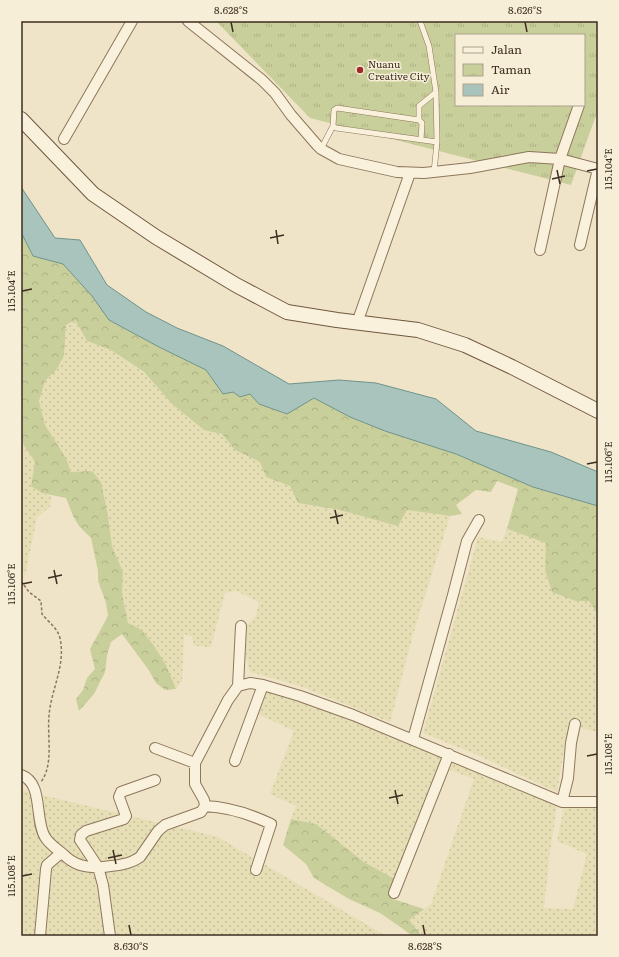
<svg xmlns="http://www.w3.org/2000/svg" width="619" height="957" viewBox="0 0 619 957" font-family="Literata,serif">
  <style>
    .farmland { fill: url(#farmland-dots) }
    .forest { fill: url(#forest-crowns) }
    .park { fill: url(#park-tufts); fill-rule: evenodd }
    .water { fill: #a9c4bc; stroke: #6f938a }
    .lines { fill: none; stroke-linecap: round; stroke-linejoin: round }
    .lane-casing { stroke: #8d765c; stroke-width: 6 }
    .street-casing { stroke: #8d765c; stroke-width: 12 }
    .secondary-casing { stroke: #6f573f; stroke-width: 16 }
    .path { stroke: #8d765c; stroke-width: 1.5; stroke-dasharray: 3 2; stroke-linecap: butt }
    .lane { stroke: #faf1dc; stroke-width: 5 }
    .street { stroke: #faf1dc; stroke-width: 10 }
    .secondary { stroke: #faf1dc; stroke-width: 14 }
    .ticks { fill: none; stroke: #3d2e20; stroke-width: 1.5 }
    .poi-dot { fill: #9e2a2b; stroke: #f7eed8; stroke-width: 1.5 }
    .labels { text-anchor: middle; stroke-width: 3; stroke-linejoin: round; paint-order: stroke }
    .poi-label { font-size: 10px; fill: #3d2e20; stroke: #f7eed8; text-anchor: start }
    .neatline { fill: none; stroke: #3d2e20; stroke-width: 1.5 }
    .ticks-label { font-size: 10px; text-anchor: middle; fill: #3d2e20 }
  </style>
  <defs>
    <pattern id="farmland-dots" width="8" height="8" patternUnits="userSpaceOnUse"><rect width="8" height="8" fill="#e6deb5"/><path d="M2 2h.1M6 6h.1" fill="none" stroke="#c6bf9b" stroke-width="1.8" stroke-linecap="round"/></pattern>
    <pattern id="forest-crowns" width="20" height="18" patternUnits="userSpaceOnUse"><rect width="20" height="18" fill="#c9cf9b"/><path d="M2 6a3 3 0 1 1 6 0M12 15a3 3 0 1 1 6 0" fill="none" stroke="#aeb285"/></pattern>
    <pattern id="park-tufts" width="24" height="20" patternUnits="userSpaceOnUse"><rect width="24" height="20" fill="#c9cf9b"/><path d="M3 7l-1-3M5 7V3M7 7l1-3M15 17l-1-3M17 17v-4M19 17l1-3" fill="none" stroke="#aeb285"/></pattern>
  </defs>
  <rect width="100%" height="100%" fill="#f0e4c8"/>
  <path class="farmland" d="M75,320l12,21 24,9 33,23 28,31 32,26 18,4 13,16 25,12 6,15 24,9 8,17 42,7h67l43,6 -36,115 -24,91 -90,-36 -50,-14 -4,-15 1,-32 9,-9 3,-14 -23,-11 -11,2 -14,54 -17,-1 -2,-9 -8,-3 -2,47 -6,8 -10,-24 -24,-35 -14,-6 -6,-30 1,-22 -11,-26 -4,-30 -28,-44h-9l-5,-14 -21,-33 -6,-24 6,-20 12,-12 9,-35v-9z
    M21,434l2,10 12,18 -4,24 11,7 9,3 -1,11 -13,10 -12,59 -4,-6z
    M507,529l40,14 -2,27 31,31h13l9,14v117l-30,-7 -11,67 -84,-39 -50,-20 55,-196 24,5z
    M268,688l36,12 139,56 -45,125 -34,-19 -48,-38 -25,-5 5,-13 -26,-12 24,-63 -36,-17z
    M454,758l103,48 -7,46 -6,56 29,1 14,-55 -30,-13 7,-34h34v129h-176l-13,-16 22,-16 43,-125 -24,-9z
    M21,790l197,47 168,99h-365z"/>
  <path class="forest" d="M21,232l12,24 30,8 29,32 17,24 50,27 47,23 17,24 10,-2 7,5 10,-3 9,10 27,10 28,-16 36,19 35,14 71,23 77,33 65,19v109l-9,-14h-13l-24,-9 -7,-22 1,-27 -39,-14 11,-40 -21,-8 -6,11 -15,-2 -20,15 6,9 -12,2 -43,-6 -9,16 -58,-16 -42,-7 -8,-17 -24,-9 -6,-15 -25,-12 -13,-16 -18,-4 -32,-26 -28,-32 -33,-22 -24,-9 -12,-21 -9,5 -2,30 -7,14 -12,12 -6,20 6,24 21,33 5,14 21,-1 9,11 7,34 4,30 11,26 -1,22 6,29 14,7 14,19 10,16 10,24 -11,1 -9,-7 -8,-14 -26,-35 -11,8 -4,13 -2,17 -11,22 -15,17 -3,-12 7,-9 4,-12 8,-9 -5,-20 18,-33 -2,-13 -8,-22v-10l-7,-33 -12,-12 -6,-10 -7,-18 -24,-5 -11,-7 4,-24 -12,-18 -2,-10z
    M291,819l25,5 48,38 34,19 -5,18 31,10 -15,11 13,16h-10l-9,-7 -23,-16 -31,-14 -35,-21 -8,-14 -23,-19z"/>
  <path class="park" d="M216,21h382v89l-27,75 -261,-67zM456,35h128v70h-128z"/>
  <path class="water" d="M21,187l34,51 25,2 27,45 39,27 31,16 46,18 66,38 50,-4 37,3 60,16 40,32 75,21 47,20v34l-65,-19 -77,-33 -71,-23 -35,-14 -36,-19 -27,16 -28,-10 -9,-10 -10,3 -7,-5 -10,2 -17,-24 -47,-23 -50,-27 -17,-24 -29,-32 -30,-8 -12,-24z"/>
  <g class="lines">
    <g class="lane-casing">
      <path id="lane" d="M420,21l9,25 7,46 1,50 -3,30
        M419,120l-82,-12 -3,2 -1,16 3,2 101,14
        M421,140l1,-17 -3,-3v-14l17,-14
        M321,149l12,-23"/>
    </g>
    <g class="street-casing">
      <path id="street" d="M188,21l74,59 13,13 16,22 26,30 4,4 18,10 58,13 27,1 46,-5 59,-11 31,2 38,10
        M64,139l68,-118
        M580,245l18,-76
        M540,250l20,-91 19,-54
        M357,323l53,-150
        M238,686l12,-3 13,2 37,11 53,19 209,87h36
        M413,739l40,-144 14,-54 12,-21
        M155,748l40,15
        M235,761l28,-76
        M21,775c23,8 13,44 24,62 4,7 12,12 18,17 11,11 22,14 39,13 12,-1 27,-2 38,-10l18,-26 7,-6 36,-13 4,-6 -1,-6 -9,-16v-21l33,-63 10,-14 3,-60
        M562,802l6,-24 3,-35 4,-19
        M205,806c23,1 45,8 66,18l-15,46
        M394,893l55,-139
        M40,936l6,-67 1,-4 14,-12
        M110,936l-7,-51 -5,-18 -18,-27 1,-5 5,-4 38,-12 2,-3 -7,-19 2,-5 34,-12"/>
    </g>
    <g class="secondary-casing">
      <path id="secondary" d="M21,119l72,75 63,43 80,48 51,27 50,8 81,10 47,15 47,22 86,44"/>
    </g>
    <path class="path" d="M21,581l8,11 12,9 1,13c6,8 15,13 18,24 6,28 -9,51 -11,78 -2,21 5,48 -8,66"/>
    <use href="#lane" class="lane"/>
    <use href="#street" class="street"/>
    <use href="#secondary" class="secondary"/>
  </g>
  <path class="ticks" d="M231,22l2,10M525,22l2,10M557,170l3,14M587,171l10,-2M552,179l13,-3M276,230l2,14M270,238l14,-3M22,291l10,-2M587,464l10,-2M335,510l3,14M330,518l13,-3M54,570l3,14M48,578l14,-3M22,584l10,-2M587,756l10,-2M395,790l3,14M389,798l14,-3M113,850l3,14M108,858l14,-3M22,876l10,-2M129,925l2,10M423,925l2,10"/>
  <circle class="poi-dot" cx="360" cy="70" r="4"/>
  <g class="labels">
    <g class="poi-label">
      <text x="368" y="68">Nuanu<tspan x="368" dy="12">Creative City</tspan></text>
    </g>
  </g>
  <rect width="619" height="957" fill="none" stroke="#f7eed8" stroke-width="44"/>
  <rect x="455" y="34" width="130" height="72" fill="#f7eed8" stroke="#ada18e"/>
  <rect x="463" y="47" width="20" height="6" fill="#faf1dc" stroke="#ada18e"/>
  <text x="491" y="54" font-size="12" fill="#3d2e20">Jalan</text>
  <rect x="463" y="64" width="20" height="12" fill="url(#park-tufts)" stroke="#ada18e"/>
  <text x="491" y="74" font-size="12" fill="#3d2e20">Taman</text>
  <rect x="463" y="84" width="20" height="12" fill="#a9c4bc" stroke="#ada18e"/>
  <text x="491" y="94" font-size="12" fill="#3d2e20">Air</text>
  <rect x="22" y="22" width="575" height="913" class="neatline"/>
  <g class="ticks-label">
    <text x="231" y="14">8.628°S</text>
    <text x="525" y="14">8.626°S</text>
    <text transform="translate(608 169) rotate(-90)" y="4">115.104°E</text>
    <text transform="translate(11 291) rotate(-90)" y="4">115.104°E</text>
    <text transform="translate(608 462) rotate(-90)" y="4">115.106°E</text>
    <text transform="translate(11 584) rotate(-90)" y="4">115.106°E</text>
    <text transform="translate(608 754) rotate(-90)" y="4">115.108°E</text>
    <text transform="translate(11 876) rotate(-90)" y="4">115.108°E</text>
    <text x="131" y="950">8.630°S</text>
    <text x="425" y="950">8.628°S</text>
  </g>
</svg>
